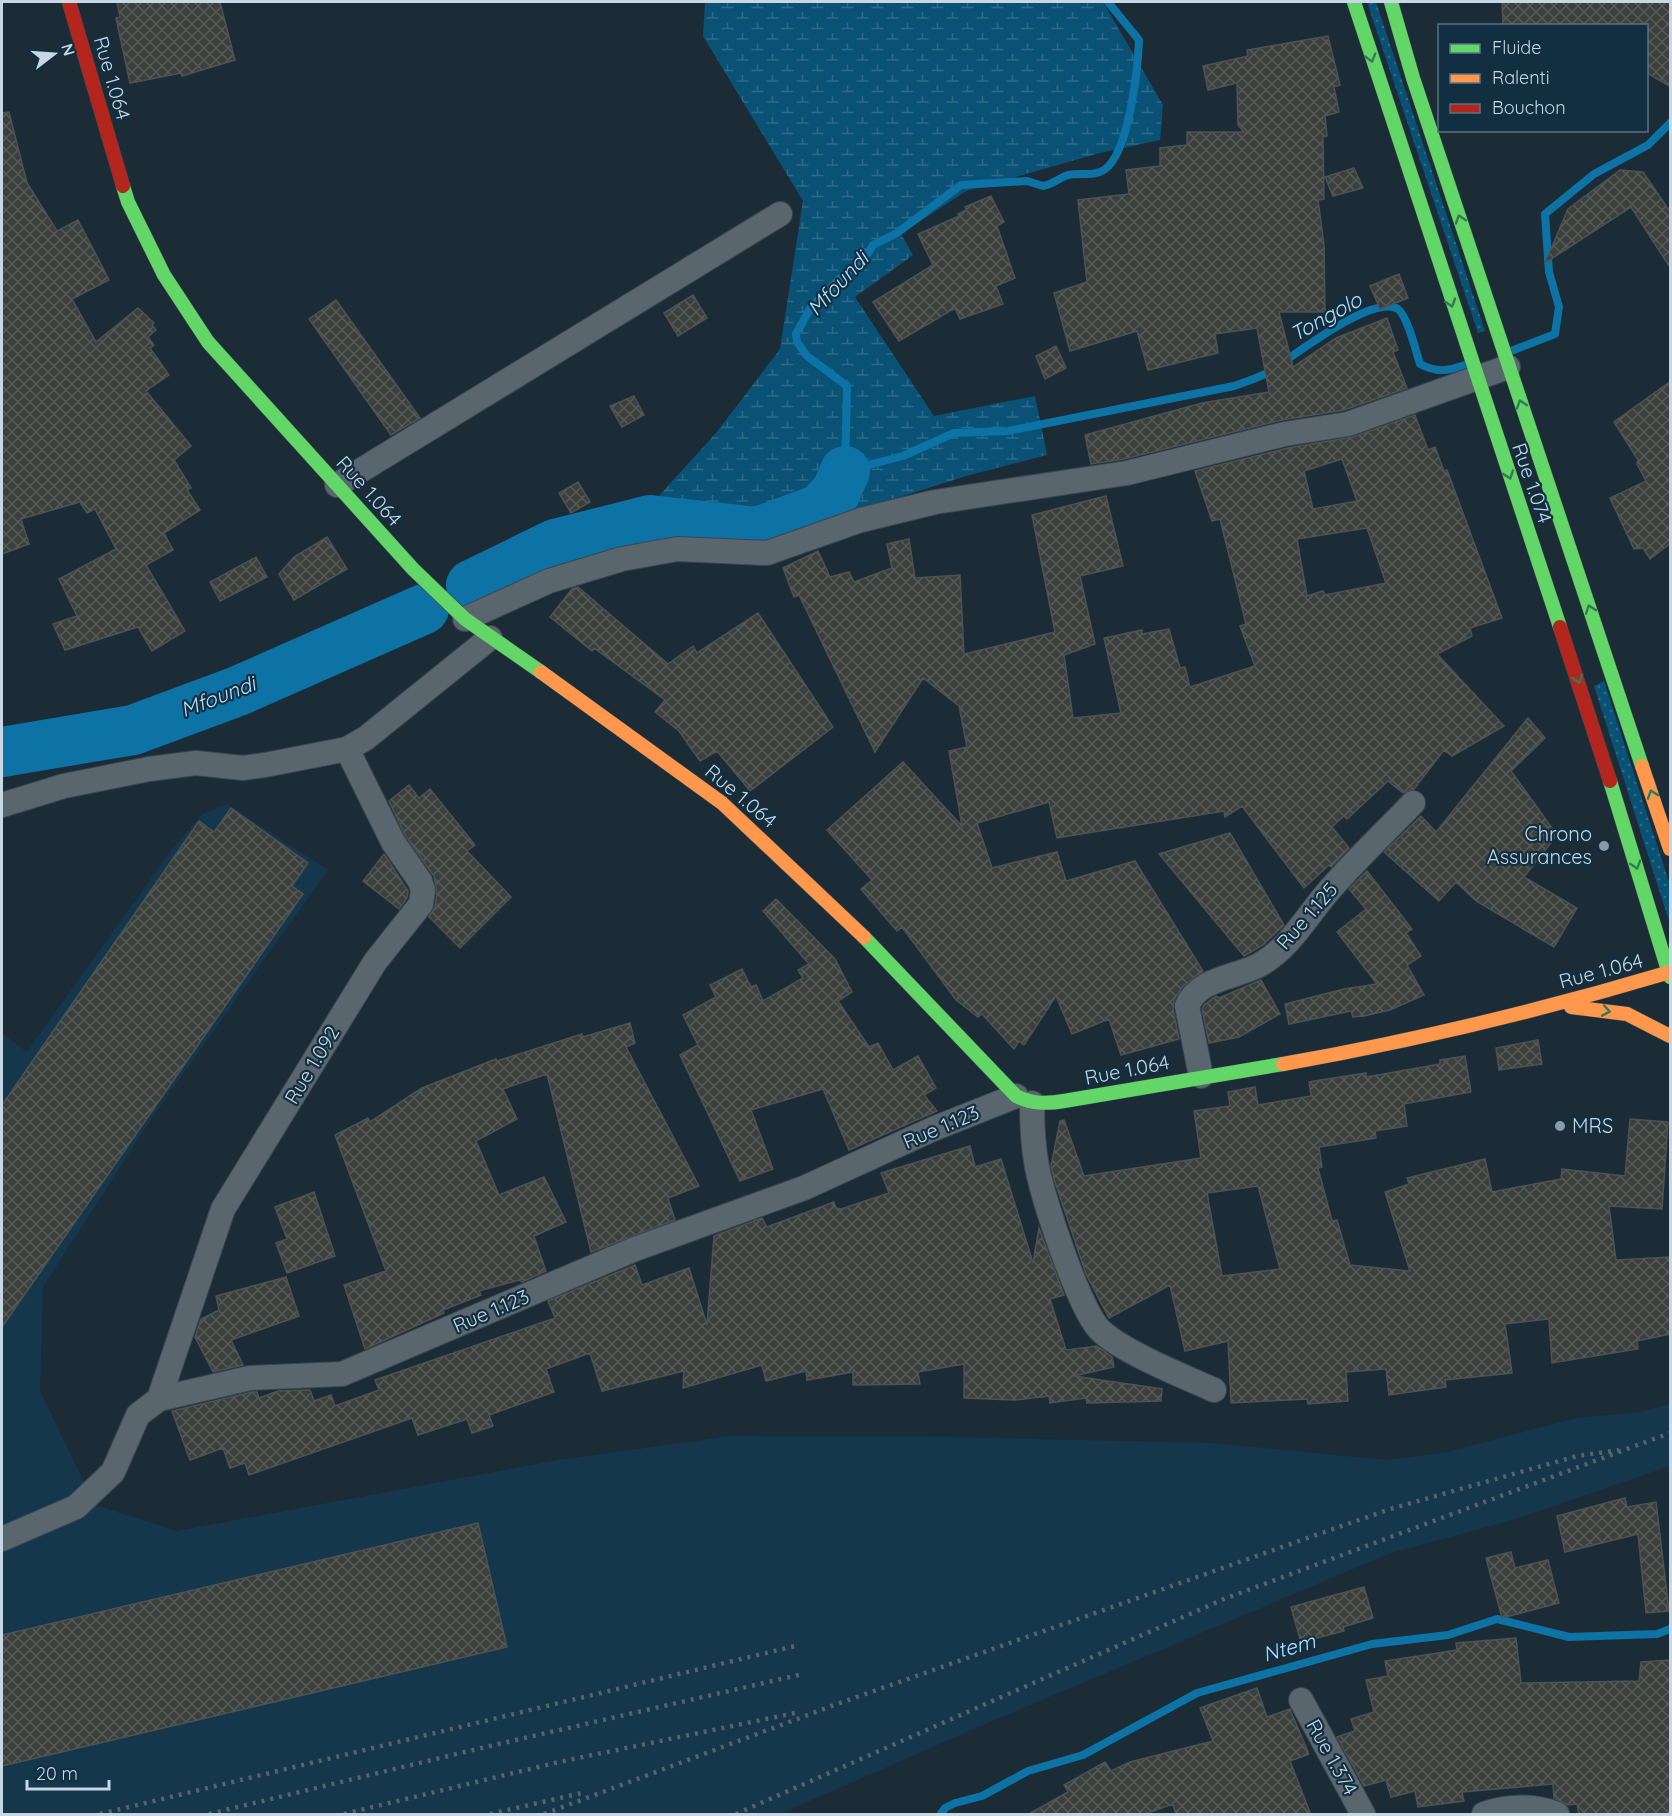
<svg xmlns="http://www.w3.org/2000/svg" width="1672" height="1816" viewBox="0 0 1672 1816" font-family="Quicksand,sans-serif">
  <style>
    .built { fill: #14374c }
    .wetland { fill: url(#wetland-marsh) }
    .garden { fill: url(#garden-dots) }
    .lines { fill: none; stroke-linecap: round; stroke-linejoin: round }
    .stream { stroke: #0d73a4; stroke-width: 8 }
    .river { stroke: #0d73a4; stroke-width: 50 }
    .building { fill: url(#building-cross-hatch); stroke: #4d5252; stroke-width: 1.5; fill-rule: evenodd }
    .street-casing { stroke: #3b4750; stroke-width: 26 }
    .fast-casing { stroke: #3b4750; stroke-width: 15 }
    .slow-casing { stroke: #3b4750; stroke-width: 15 }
    .jam-casing { stroke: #3b4750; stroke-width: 15 }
    .street { stroke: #59666d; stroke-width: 24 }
    .fast { stroke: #63d668; stroke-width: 14 }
    .slow { stroke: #ff974d; stroke-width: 14 }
    .jam { stroke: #b3261e; stroke-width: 14 }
    .rail { stroke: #58636c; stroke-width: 4.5; stroke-dasharray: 3 6; stroke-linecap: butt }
    .oneway { stroke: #367a53 }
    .poi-dot { fill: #8b9ba6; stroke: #112f41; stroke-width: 2 }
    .labels { text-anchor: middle; stroke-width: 4.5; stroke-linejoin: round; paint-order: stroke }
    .street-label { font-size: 20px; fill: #c7d7e3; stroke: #112f41 }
    .poi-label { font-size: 20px; fill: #c7d7e3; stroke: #112f41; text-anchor: end }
    .water-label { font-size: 21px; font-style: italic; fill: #b6e1fd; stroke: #112f41 }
  </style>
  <defs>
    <pattern id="wetland-marsh" width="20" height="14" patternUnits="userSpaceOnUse" patternTransform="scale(1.5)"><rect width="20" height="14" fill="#0a5275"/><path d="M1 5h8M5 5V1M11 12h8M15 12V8" fill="none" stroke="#2c6a88"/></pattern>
    <pattern id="garden-dots" width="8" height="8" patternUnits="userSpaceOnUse" patternTransform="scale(1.5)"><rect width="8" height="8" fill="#0a5275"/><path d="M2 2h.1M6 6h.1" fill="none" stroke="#2c6a88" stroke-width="1.8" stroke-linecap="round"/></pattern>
    <pattern id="building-cross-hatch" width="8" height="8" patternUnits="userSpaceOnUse" patternTransform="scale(1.5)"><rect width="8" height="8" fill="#3c403c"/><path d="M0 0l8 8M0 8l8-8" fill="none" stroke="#575b58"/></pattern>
  </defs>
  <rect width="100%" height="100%" fill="#1c2c36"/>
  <path class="built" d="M227,804l101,66 -177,249 -108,168 -3,104 55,114 82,26 382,-71 171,-24 223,1 260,6 174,17 61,-8 128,-34 63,-6 31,-8v62l-151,52 -128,35 -401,169 -210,92h-778v-781l25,19 146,-204 29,-34z"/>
  <path class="wetland" d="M705,2h398l60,103 -3,35 -60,13 -134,38 -65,43 12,21 -58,42 79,119 101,-20 12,59 -81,21 -211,67 -104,-3 -16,-26 22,-16 59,-65 64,-84 23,-148 -100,-165z"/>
  <path class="garden" d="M1367,2h9l109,329 -7,2z
    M1604,681l66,204v39l-76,-238z"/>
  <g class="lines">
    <path class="stream" d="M1108,2l31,38c-1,28 -10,114 -35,130 -11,7 -24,2 -36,5 -9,3 -15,9 -25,11l-16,-5 -66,4 -64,48 -24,12 -9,15 -25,19 -28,28 -15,27 1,8 10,14 40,30 -2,85 58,-15 51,-23 54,-2 226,-45c11,-4 24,-8 35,-14 22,-14 104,-79 129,-63 10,8 18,43 22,55 17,9 27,7 45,1
      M1511,351l44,-17 4,-27 -10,-35 -4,-58 49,-40 54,-29 22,-22
      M941,1814l4,-6 10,-5 27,-7 46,-25 55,-16 114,-62 175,-49 76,-9 49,-16 72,18 88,-3 13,-5"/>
    <path class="river" d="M471,585l84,-41 95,-24 108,12 62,-23 16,-17 9,-21
      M2,752l131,-22 105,-39 186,-82"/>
  </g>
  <path class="building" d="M117,2h103l15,58 -53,16 -1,-3 -51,10 -14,-65 4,-1z
    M1502,2h169v85l-24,-14v-47h-144z
    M1328,36l12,49 -6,2 5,25 -14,4 2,20 -4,1 1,62 -6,1 6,45 1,67h-46l14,55 43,-29 51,-20 11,32 -5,2 14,36 -63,22 -62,10 -158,39 -33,5 -6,-29 117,-32 67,-11 -12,-64 -42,6 3,19 -70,17 -11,-39 -67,20 -16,-58 33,-11 -9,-82 51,-6 -3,-24 34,-4v-18l27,-3v-13h57l-6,-7 -1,-42 -29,7 -5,-24 45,-10 -1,-6z
    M9,112l18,71 30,48 21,-11 31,60 -37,19 24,43 42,-34 16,15 -2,2 4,5 -8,7 6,8 -4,3 19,27 -23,16 45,55 -17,14 17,28 -4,2 13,20 -36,23 9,17 -27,15 39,66 -33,20 -14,-24 -73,23 -12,-26 24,-8 -18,-37 57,-30 -21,-40 -8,4 -7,-11 -59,17 8,25 -27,10v-441z
    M1354,168l9,20 -30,8 -8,-19z
    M1620,170l23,2 28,41v56l-40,-62 -86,56 23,-54z
    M991,196l13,26 -7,4 18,52 -19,8 7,18 -43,15 -5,-11 -56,33 -26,-39 60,-37 -15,-31 41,-18 -1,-2 8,-4 -1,-3z
    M1399,274l9,24 -28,11 -10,-23z
    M693,295l14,23 -29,18 -14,-23z
    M336,300l84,118 -29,17 -82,-116z
    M1056,346l10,22 -21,11 -9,-23z
    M1671,381v162l-21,16 -7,-11 -9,1 -24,-51 36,-17 -9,-17 1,-4 -24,-38z
    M634,396l10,19 -22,12 -12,-21z
    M1415,415l13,35 7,-3 9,24 3,-1 55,148 -32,10 2,8 -35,18 67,72 -52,30 -8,-6 -30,39 -11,4 -15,-12 -41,38 -3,-3 -12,11 17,21 -18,19 -2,-2 -25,23 -62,-82 -17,11 -1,-6 -167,27 -8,-36 -72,21 15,45 65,-16 9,29 69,-20 68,110 -20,15 -9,14 -1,9 6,30 -58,16 -12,-36 -37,15 -16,-38 -32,49 -5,-4 -5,8 -32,-35 -4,3 -22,-17 -54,-73 -5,4 -36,-42 11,-9 -45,-50 76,-68 59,64 -13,-75 18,-4 -8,-41 -36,-28 -48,74 -76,-157 -5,2 -11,-29 35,-17 12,26 19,-5 5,10 38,-14 -5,-24 22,-5 6,39 45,-3 4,79 91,-22 -23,-117 74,-19 17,70 -43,10 15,68 -31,11 9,63 48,-5 -17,-75 38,-8v4l27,-5 11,39 5,-1 5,20 65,-21 -15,-40 6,-2 -26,-105 -8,2 -17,-50 93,-23 65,-11zM1342,459l15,42 -44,8 -9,-38zM1367,528l19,55 -61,12 -2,-4 -16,5 -10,-57z
    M578,482l12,20 -19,11 -12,-20z
    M327,537l20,32 -53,31 -15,-26 15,-17z
    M256,557l11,20 -47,24 -10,-19z
    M578,587l90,77 25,-18 4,7 61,-40 75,114 -83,64 -33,-40 -17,10 -21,-30 -24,-19 10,-12 -71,-52 -2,3 -42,-34 22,-28z
    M1528,718l17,20 -34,33 46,64 -33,42 53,31 -23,39 -78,-46 -20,-19 -17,19 -55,-49 37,-36 15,16z
    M409,785l10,13 11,-9 45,56 -8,6 44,46 -51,51 -31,-31 6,-10 2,-15 -3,-16 -29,-41 -16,-34z
    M231,808l77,55 -16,23 11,8 -301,433v-222l197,-284 15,11z
    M1230,833l54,92 -21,20 -19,11 -85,-102z
    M384,854l24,37 -1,7 -8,11 -36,-28z
    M1367,871l45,58 -6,4 15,23 -14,9 17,30 -34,15 -26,6 -11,1 -2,-6 -62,13 -4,-20 59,-15 33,-5 -40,-52 29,-23 -17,-20z
    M776,899l59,60 17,33 -14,9 31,46 9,-4 15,27 25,-14 18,32 -12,7 13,16 -88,39 -26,-61 -72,21 22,59 -33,12 -60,-126 18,-10 -15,-30 33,-18 -6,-12 32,-16 9,18 5,-2 7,16 40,-23 -5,-8 11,-6 -46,-53z
    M1261,980l19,34 -41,23 -30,6 -7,-34 2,-4 12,-9 3,2z
    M630,1023l5,20 -9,4 73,139 -31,12 7,22 -84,32 -44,-178 -44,15 14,30 -41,22 23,54 45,-18 22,45 -32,14 12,35 -24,11 -3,-2 -40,11 2,4 -38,15 1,3 -79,36 -21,-64 42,-14 -51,-136 33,-17 2,4 52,-34 74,-29 1,2 85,-27 1,3z
    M1538,1040l4,24 -43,6 -3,-22z
    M1465,1056l6,36 -67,12 3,22 -32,5 1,7 -57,9 3,20 -4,1 14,53 5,-1 13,45 60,6 -25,-79 24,-8 -2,-6 78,-19 7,33 69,-13 1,-10 63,7 5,-57 38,3 -6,87 -53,-3 7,54 55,-3v77l-34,7 1,8 -86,14 -3,-44 -44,5 7,49 -67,7 1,7 -57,8 -3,-26 -40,3 2,29 -40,3 -1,-5 -76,4 -3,-62 -43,10 -15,-66 -61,33 -23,-44 -32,-95 -3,-13 9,-45 4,-1 20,56 117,-18 -7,-47 36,-5 -2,-14 27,-5 3,18 53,-9 -2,-14 57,-9v4l74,-13v-4zM1258,1186l22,83 -58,7 -15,-83z
    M970,1146l5,21 26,-8 32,104 6,-35 25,67 -14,4 16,51 31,-4 15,11 2,10 -40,9 88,13 -1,12 -74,2 -1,-5 -36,5 -1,-7 -34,4 -51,-2v-34l-46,8 2,12 -67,1v-13l-46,8 -1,-9 -40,10 -4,-16 -79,23 1,-17 -82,20 -12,-38 -44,16 8,23 -65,23 4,11 -21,7 -5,-14 -49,16 -6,-17 -163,57 -4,-12 -15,5 -7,-20 -33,12 -18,-49 80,-19h5l2,6 19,-7 32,-1 4,11 17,-6 4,11 44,-16 -4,-10 180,-62 -7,-17 87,-36 7,20 47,-17 18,57 7,-89 48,-18 5,9 67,-25 2,6 5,1 48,-16 -8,-20z
    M314,1192l21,64 -48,17 -11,-30 11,-4 -12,-32z
    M286,1277l13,39 -68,24 12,25 -30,7 -18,-35 6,-18 18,-9 -3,-14z
    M1625,1498l2,9 29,-5 13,109 -23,2 -8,-79 -73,18 -8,-36z
    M478,1523l29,124 -505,119v-131z
    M1511,1552l4,16 33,-8 11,43 -57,15 -16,-60z
    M1364,1587l9,31 -30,9 1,4 -39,10 -1,-3 -4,1 -9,-32z
    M1516,1638l5,45 118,-2 2,-19 30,-2v155h-92l-2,-11 -9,1 -14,-7 -1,-14 -91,8 2,9 -46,6 -3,-16 -24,6 -5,-17 -22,6 -27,-49 18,-6 -4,-12 23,-7 -8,-32 22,-4 -3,-15 72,-11 -1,-7z
    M1257,1688l10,29 23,-8 1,3 18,42 -19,7 21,54h-135l-3,-11 -31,11h-115l41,-23 -4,-7 41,-23 6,9 19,-9 83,-21 -13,-33z"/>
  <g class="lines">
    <g class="street-casing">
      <path id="street" d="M337,485l443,-271
        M465,619l84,-38 73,-22 55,-10 90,4 94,-33 74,-18 192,-29 158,-39 63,-10 160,-57
        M2,805l62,-19 85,-17 47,-6 47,5 22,-3 82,-16 19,-11 124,-100
        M1201,1076l-14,-70c12,-29 50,-28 74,-42 31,-18 48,-52 72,-78 25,-28 53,-55 80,-83
        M1032,1103c0,21 1,43 5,64 6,31 43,146 64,164 22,21 84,46 113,59
        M159,1399l64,-190 152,-247 46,-58 2,-14 -3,-9 -27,-39 -46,-93
        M2,1539l74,-32 37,-35 25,-57 21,-16 91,-21 92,-4 293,-125 169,-61 129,-59 83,-33
        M1301,1700l62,114
        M1484,1814c24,-8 49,-9 73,0"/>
    </g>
    <g class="fast-casing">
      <path id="fast" d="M1354,2l206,625
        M1391,2l22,76 229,688
        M123,186l5,16 36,73 44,67 205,227 52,50 76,53
        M1610,781l60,196
        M864,937l152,159c16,8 31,8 48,5l219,-37"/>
    </g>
    <g class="slow-casing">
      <path id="slow" d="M541,672l181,131 142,134
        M1642,766l28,83
        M1571,1007l56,7 43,22
        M1283,1064c130,-23 260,-54 387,-92"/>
    </g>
    <g class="jam-casing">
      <path id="jam" d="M69,2l54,184
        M1560,627l50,154"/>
    </g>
    <use href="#street" class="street"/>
    <use href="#fast" class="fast"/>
    <use href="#slow" class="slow"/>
    <use href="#jam" class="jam"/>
    <path class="rail" d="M100,1814l695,-168
      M209,1814l268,-65 326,-75
      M344,1814l215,-52 236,-49
      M490,1814l92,-21
      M544,1814l293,-110 553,-195 187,-53 42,-6
      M736,1814l488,-215 446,-166"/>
  </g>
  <defs><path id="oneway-chevron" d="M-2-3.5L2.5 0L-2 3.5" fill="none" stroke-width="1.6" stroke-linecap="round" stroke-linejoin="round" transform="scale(1.5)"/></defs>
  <g class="oneway">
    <use href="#oneway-chevron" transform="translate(1371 58) rotate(74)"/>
    <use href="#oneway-chevron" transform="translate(1460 219) rotate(-108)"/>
    <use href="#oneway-chevron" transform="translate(1451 303) rotate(72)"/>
    <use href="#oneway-chevron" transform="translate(1521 404) rotate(-109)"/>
    <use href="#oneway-chevron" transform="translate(1509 475) rotate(71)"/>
    <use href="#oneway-chevron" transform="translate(1590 609) rotate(-109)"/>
    <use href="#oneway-chevron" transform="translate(1578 679) rotate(71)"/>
    <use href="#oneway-chevron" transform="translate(1652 794) rotate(-109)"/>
    <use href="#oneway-chevron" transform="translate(1636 865) rotate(73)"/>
    <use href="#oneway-chevron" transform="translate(1606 1011) rotate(10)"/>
  </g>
  <g class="poi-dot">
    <circle cx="1604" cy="846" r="6"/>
    <circle cx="1560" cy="1126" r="6"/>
  </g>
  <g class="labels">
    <g class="street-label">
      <text transform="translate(112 78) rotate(74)" y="7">Rue 1.064</text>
      <text transform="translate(1532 483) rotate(71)" y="7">Rue 1.074</text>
      <text transform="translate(369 491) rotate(48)" y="7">Rue 1.064</text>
      <text transform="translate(741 796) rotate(40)" y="7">Rue 1.064</text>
      <text transform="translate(1307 916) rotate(-49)" y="7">Rue 1.125</text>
      <text transform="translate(1601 971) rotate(-15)" y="7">Rue 1.064</text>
      <text transform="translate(312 1065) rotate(-59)" y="7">Rue 1.092</text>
      <text transform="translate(1127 1070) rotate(-11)" y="7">Rue 1.064</text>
      <text transform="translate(941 1127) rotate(-23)" y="7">Rue 1.123</text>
      <text transform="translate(491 1311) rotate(-23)" y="7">Rue 1.123</text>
      <text transform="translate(1332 1757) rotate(61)" y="7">Rue 1.374</text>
    </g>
    <g class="poi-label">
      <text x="1592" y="841">Chrono<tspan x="1592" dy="23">Assurances</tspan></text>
      <text x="1572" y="1133" text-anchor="start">MRS</text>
    </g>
    <g class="water-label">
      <text transform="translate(838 284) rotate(-47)" y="7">Mfoundi</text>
      <text transform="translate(1326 317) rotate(-29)" y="7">Tongolo</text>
      <text transform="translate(218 697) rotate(-21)" y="7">Mfoundi</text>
      <text transform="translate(1289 1648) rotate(-16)" y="7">Ntem</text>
    </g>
  </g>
  <rect width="1672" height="1816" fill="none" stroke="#c7d7e3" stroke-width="6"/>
  <rect x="1438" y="24" width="210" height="108" fill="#112f41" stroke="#5a7282" stroke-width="1.5"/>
  <rect x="1450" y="44" width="30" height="9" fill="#63d668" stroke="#5a7282" stroke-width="1.5"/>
  <text x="1492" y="54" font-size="18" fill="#c7d7e3">Fluide</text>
  <rect x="1450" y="74" width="30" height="9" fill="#ff974d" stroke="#5a7282" stroke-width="1.5"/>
  <text x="1492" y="84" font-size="18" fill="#c7d7e3">Ralenti</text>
  <rect x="1450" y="104" width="30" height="9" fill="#b3261e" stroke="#5a7282" stroke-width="1.5"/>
  <text x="1492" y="114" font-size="18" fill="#c7d7e3">Bouchon</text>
  <g transform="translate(54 54) rotate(73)" stroke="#112f41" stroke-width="4.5" paint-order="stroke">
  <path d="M0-4.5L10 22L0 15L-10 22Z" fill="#c7d7e3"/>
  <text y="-9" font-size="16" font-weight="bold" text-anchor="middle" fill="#c7d7e3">N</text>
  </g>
  <path d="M27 1780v9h82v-9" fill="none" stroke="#c7d7e3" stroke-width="3"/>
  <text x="36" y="1780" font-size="18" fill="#c7d7e3" stroke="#112f41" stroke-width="4.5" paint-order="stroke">20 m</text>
</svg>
